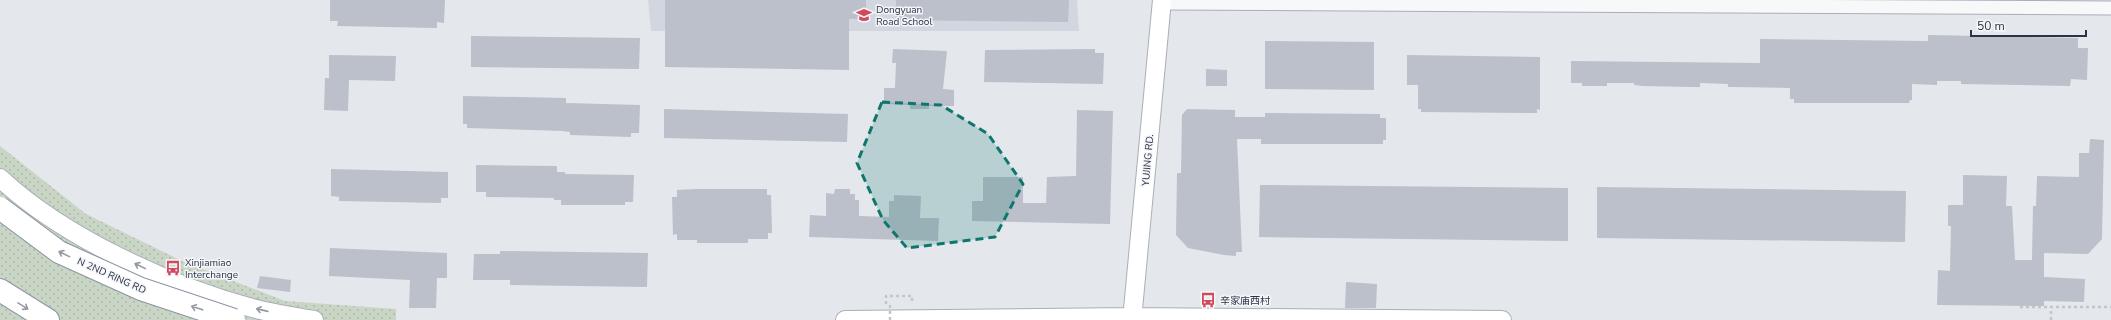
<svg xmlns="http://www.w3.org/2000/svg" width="2111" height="320" viewBox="0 0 2111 320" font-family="'Nunito Sans','Noto Sans SC',sans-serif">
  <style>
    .built { fill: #d2d6de }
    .green { fill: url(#green-dots) }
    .building { fill: #bbc0ca }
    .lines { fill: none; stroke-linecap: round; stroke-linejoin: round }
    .street-casing { stroke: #a9aeb7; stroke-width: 15 }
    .secondary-casing { stroke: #a9aeb7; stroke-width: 20 }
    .highway-casing { stroke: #8b94a3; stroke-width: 24 }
    .path { stroke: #c2c5cb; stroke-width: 2.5; stroke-dasharray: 3 3; stroke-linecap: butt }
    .street { stroke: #f7f8fa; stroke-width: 13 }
    .secondary { stroke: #fff; stroke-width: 18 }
    .highway { stroke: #fff; stroke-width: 22 }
    .highway-bridge-casing { stroke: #8b94a3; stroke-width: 24; stroke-linecap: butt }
    .path-bridge { stroke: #c2c5cb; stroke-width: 2.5; stroke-dasharray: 3 3; stroke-linecap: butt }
    .highway-bridge { stroke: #fff; stroke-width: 22 }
    .oneway { stroke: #959aa2 }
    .marked { fill: #0f766e; fill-opacity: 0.2; stroke: #0f766e; stroke-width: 3; stroke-dasharray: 8 5; stroke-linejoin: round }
    .labels { text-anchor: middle; stroke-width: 3; stroke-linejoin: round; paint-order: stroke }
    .poi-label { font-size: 10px; fill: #2b3445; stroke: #f4f6f9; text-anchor: start }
    .street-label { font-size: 10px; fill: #2b3445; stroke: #f4f6f9 }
  </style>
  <defs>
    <pattern id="green-dots" width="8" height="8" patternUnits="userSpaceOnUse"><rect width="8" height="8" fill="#c9d6c5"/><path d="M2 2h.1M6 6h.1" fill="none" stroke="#adb8ab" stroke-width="1.8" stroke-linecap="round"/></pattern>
  </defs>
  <rect width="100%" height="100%" fill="#e4e7ec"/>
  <path class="built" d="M648,0h429l2,31h-428z"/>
  <path class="green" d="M0,146l86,68 98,48 101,39 111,8v11h-396z"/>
  <path class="building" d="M330,0h115l-1,23 -7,-1v6l-100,-2 1,-5h-8z
    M665,0h201v19h-17v51l-184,-3z
    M896,0h173l-1,22 -172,-2z
    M1928,35l150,3v10h10l-1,32 -16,-1 -1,7 -109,-2v-3h-24v4l-25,-1v16h-2l-1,3h-115v-4h-4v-11l-56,-1h-6v-3l-28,-1v4h-9l-49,-1 -8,-1v-2h-27v3h-25v-3h-11v-22l189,2v-24l168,2z
    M471,36l169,2 -1,31 -168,-2z
    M1265,41l109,1v48l-109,-1z
    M893,49l54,2 -4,38 11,1v16h-25v3h-19v-4l-26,-1v-16h11l1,-25h-4z
    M1095,49v4h9l-1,31 -119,-2 1,-32z
    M329,55l67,1 -1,25 -46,-1 -1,31 -24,-1 1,-32h4z
    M1407,55l133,2v53l-3,-1v4l-116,-1v-3h-3v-24h-11z
    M1206,69l21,1v16h-21z
    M463,96l103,2v5l74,2 -1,28h-8v4l-61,-2v-3l-8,-1 -95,-3v-4h-4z
    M664,109l184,5 -1,28 -183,-4z
    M1187,109l48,1v7h30v-4l115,1v4h6v22h-3v4h-122v-5h-24l5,113h-6v4l-12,-1 -36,-7 -12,-13 1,-62h4l1,-58z
    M1077,110l36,1 -3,113 -138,-3v-20h11v-24h40v26h23l1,-26 29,-1z
    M2090,139l14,1 -2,99 -14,15 -44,-1v24l41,2 -1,23 -40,-1v5l-107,-1 1,-35 12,1 1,-45h-3v-21h15v-30l44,1 -1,30h6l3,54h17l1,-54h3l1,-30 42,1v-24h10z
    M476,165l81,1v6h8v2l69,1 -1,27h-8v3h-64v-5h-7v-2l-68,-1v-5h-10z
    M331,169l117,3v26h-7v5l-102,-2v-4l-8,-1z
    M1260,185l308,3v53l-309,-4z
    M1597,187l309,4 -1,51 -308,-4z
    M696,189h71v6h4l1,38h-4v6h-20v4h-51v-3h-20v-6l-4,1 -1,-38h5v-7z
    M835,189h15v5h5v6h4v16l30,1v-16h5v-6l27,1 -1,22h19l-1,23 -129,-4 1,-22 16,1v-23l8,1z
    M330,248l117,5v25h-10l-1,30h-27l1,-28 -81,-4z
    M500,251l148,2 -1,34 -137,-2v-5h-37l1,-26h26z
    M260,276l31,4 -1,12 -33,-4z
    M1346,282l31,2 -1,24h-31z"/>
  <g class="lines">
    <g class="street-casing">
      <path id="street" d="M1162,3l949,5"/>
    </g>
    <g class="secondary-casing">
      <path id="secondary" d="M0,178c64,60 176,111 260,132 18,4 36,7 54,10
        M845,320l287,-3 370,3
        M1132,320l30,-320"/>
    </g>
    <g class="highway-casing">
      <path id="highway" d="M0,290l48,30"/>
    </g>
    <path class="path" d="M886,304v-8h26v7
      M2020,307h91
      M2051,320v-13"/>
    <use href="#street" class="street"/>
    <use href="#secondary" class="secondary"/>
    <use href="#highway" class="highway"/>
    <g class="highway-bridge-casing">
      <path id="highway-bridge" d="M0,208l59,44 82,37 93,31"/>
    </g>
    <path class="path-bridge" d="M890,320v-17"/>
    <use href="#highway-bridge" class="highway-bridge"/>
  </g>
  <defs><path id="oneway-shaft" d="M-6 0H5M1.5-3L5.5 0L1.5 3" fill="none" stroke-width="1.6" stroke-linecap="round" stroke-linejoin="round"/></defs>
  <g class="oneway">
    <use href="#oneway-shaft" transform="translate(64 254) rotate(-154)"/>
    <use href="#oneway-shaft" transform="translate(140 266) rotate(-154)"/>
    <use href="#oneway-shaft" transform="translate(23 306) rotate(32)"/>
    <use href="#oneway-shaft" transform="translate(197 308) rotate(-162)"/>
    <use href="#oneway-shaft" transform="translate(262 310) rotate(-167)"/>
  </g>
  <path class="marked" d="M882,102l59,3 47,29 35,50 -28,53 -88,11 -24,-28 -26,-57z"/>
  <defs>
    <g id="school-bare" transform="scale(1.2)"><path d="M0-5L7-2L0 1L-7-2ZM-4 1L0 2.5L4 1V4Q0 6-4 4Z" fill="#d1495b" stroke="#f4f6f9" stroke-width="2.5" paint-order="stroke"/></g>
    <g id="bus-bare" transform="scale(1.2)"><path d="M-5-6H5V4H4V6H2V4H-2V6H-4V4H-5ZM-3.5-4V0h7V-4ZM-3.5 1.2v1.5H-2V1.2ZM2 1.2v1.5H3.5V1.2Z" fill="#d1495b" stroke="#f4f6f9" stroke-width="2.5" paint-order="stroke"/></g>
  </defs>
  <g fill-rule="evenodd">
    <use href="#school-bare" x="864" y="15"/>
    <use href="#bus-bare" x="173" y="268"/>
    <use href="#bus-bare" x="1208" y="300"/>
  </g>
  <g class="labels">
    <g class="poi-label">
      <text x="876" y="13">Dongyuan<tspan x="876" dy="12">Road School</tspan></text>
      <text x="185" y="266">Xinjiamiao<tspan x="185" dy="12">Interchange</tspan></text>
      <text x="1220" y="304">辛家庙西村</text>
    </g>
    <g class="street-label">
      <text transform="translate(1147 160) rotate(-85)" y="4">YUJING RD.</text>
      <text transform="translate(112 275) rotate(24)" y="4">N 2ND RING RD</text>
    </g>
  </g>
  <path d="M1971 30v6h115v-6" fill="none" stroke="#2b3445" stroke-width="2"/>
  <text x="1977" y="30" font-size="12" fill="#2b3445" stroke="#f4f6f9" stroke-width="3" paint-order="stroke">50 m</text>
</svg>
